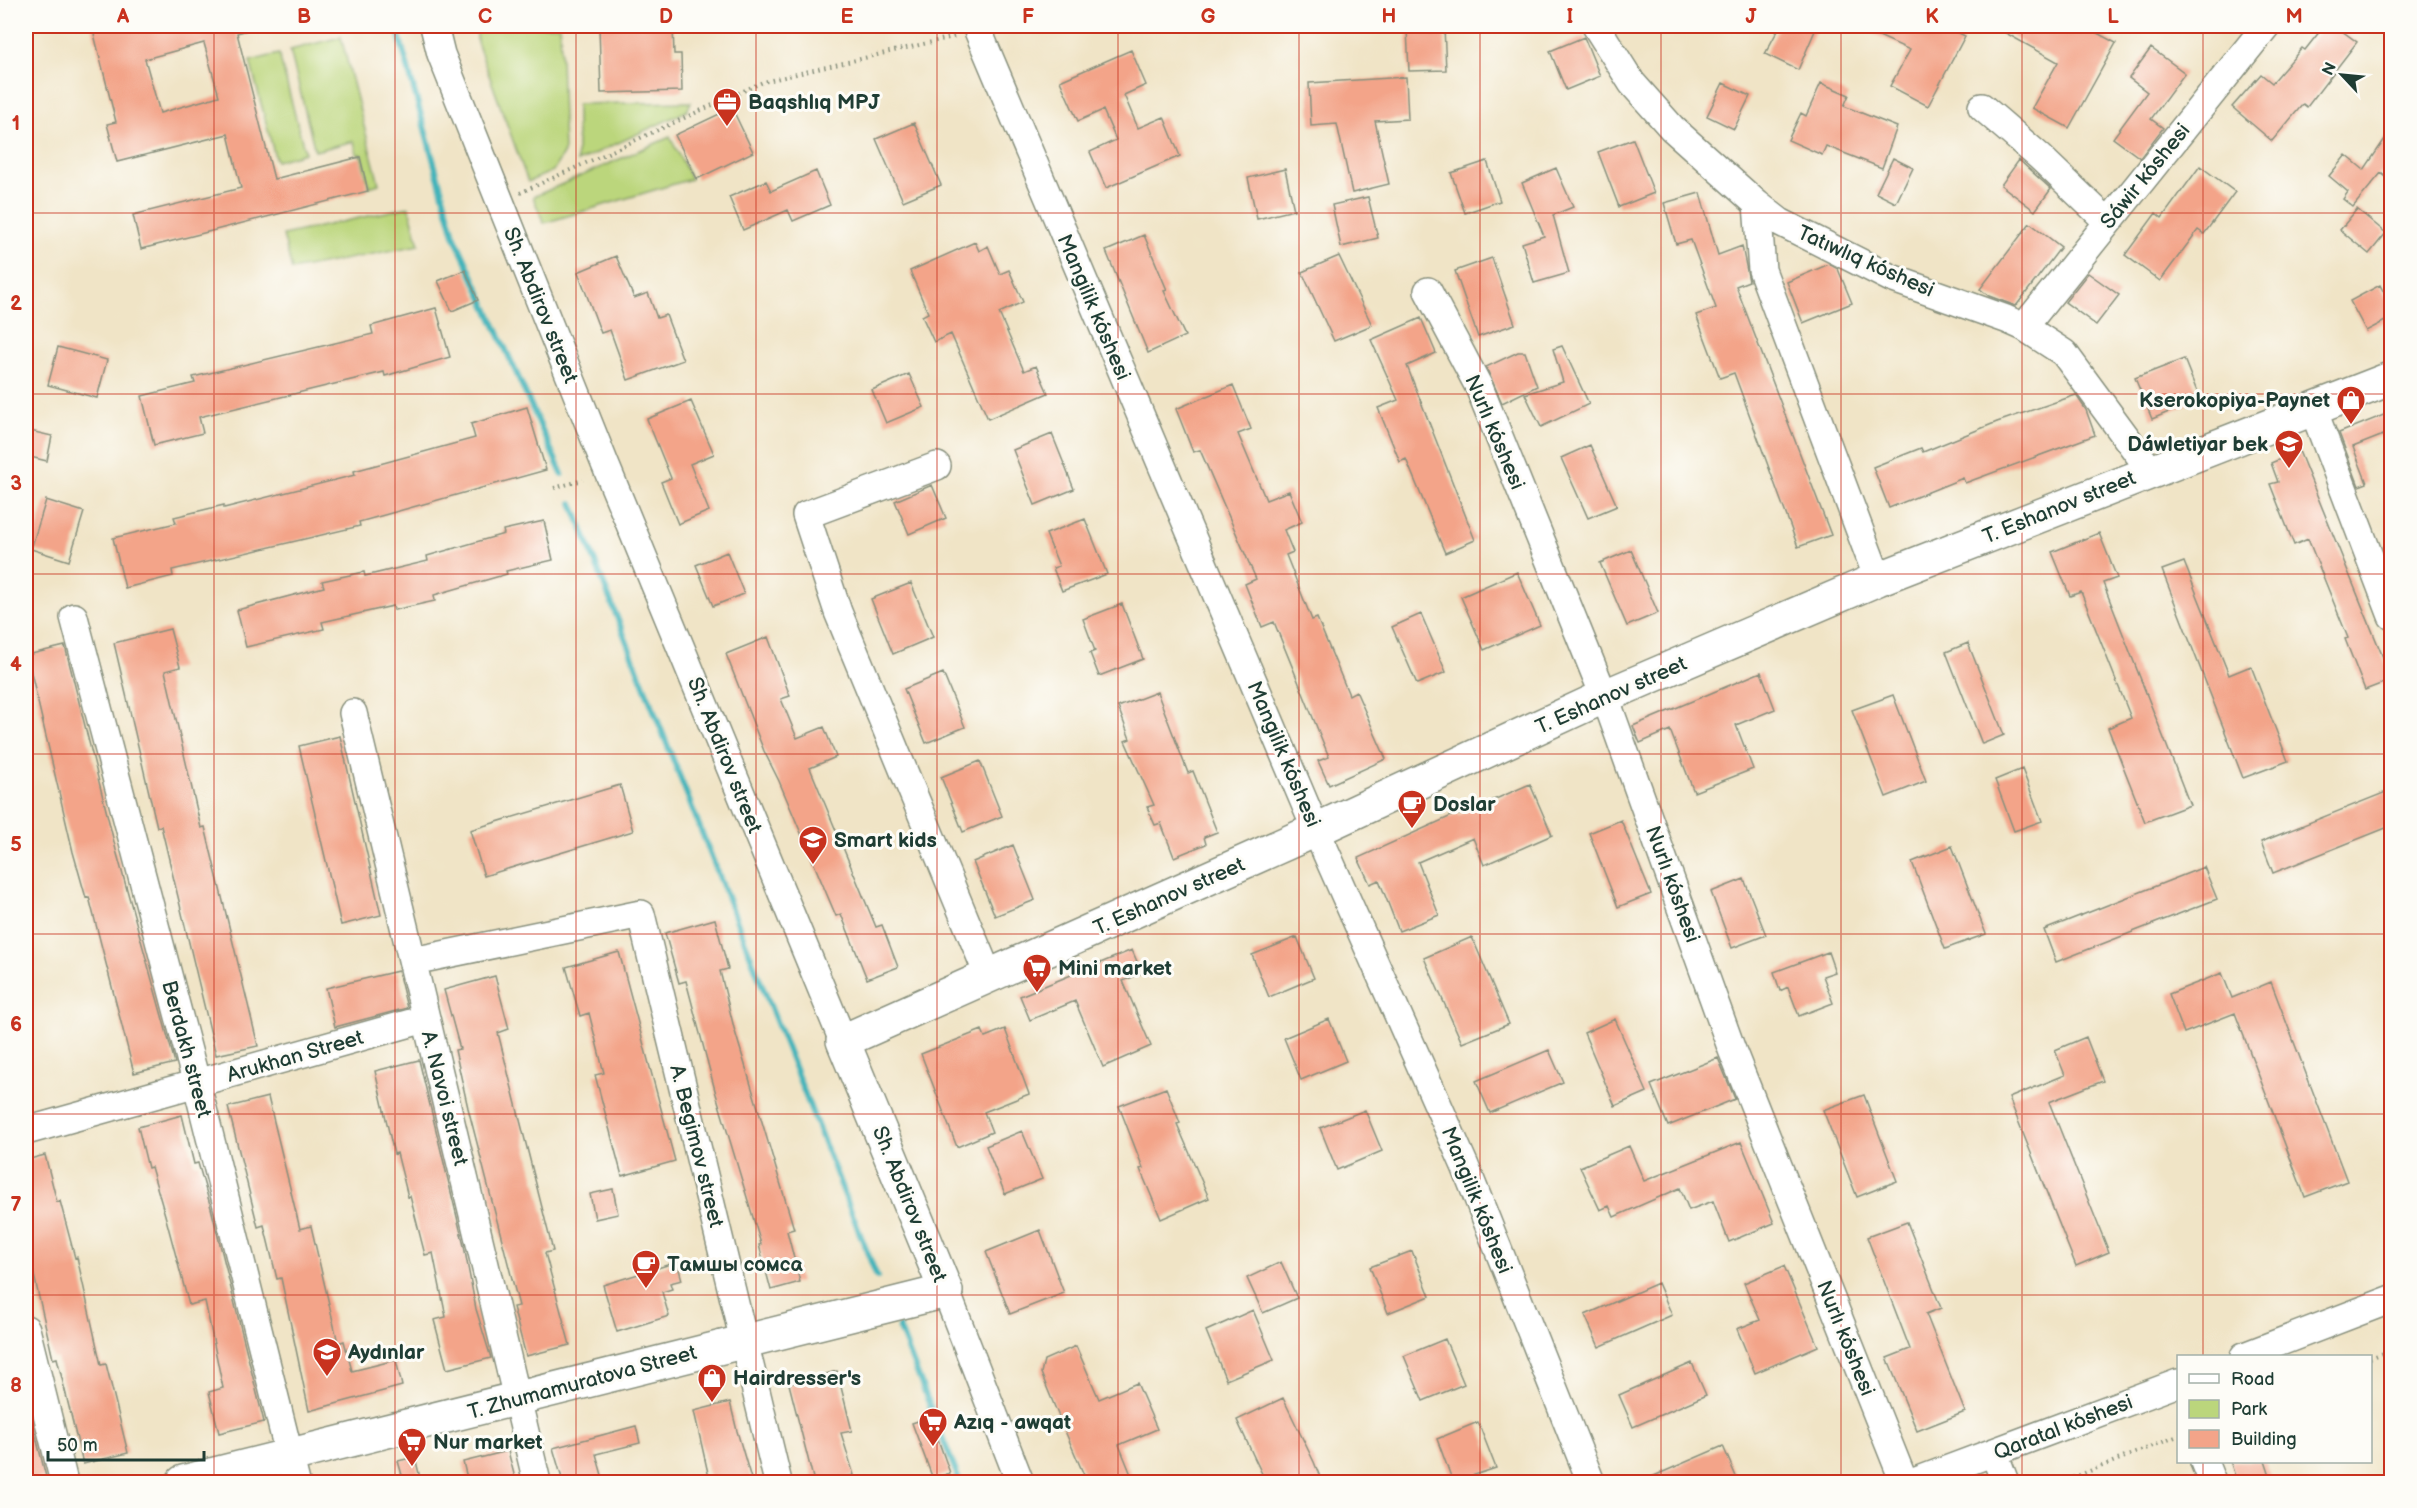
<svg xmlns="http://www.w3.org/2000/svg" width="2417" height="1508" viewBox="0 0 2417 1508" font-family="'Balsamiq Sans',sans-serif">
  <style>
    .green { fill: #bbd67c; stroke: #6d8a58; stroke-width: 1.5 }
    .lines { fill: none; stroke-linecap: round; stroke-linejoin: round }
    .stream { stroke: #43b4ba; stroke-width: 6 }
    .building { fill: #f3a489; fill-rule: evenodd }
    .minor-casing { stroke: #88907d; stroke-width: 30 }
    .major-casing { stroke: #88907d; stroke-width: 36 }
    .path { stroke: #88907d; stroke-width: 4; stroke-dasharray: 1.5 4.5; stroke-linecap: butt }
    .minor { stroke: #fff; stroke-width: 27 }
    .major { stroke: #fff; stroke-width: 33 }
    .grid { fill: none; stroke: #c8321e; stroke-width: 1.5; stroke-opacity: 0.55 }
    .labels { text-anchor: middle; stroke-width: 6; stroke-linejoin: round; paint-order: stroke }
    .poi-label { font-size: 21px; font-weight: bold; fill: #1f3d34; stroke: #fdfcf7; text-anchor: start }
    .street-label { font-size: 21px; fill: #1f3d34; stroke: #fdfcf7 }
    .neatline { fill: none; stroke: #c8321e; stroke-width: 2 }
    .grid-label { font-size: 20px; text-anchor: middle; font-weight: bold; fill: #c8321e }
  </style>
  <rect width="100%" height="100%" fill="#fdfcf7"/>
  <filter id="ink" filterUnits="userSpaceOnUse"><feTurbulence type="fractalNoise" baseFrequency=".0167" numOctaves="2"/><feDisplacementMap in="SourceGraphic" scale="12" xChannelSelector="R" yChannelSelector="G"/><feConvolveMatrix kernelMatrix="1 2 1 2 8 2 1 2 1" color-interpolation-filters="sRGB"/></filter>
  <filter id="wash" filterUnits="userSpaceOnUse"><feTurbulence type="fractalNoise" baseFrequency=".008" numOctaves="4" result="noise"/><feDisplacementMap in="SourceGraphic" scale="24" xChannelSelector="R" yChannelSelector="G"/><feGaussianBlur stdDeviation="1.35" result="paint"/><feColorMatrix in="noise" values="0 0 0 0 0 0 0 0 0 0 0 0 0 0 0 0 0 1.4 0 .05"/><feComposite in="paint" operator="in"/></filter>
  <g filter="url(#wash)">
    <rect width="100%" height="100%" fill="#f0e4c6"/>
    <path class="green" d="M477,26h83l4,126 -11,19 -25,11 -51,-140z
      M341,37l38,147 -10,3 -8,-33 -4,1 -3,-14 -39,10 -25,-101z
      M279,54l26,99 -29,8 -26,-100z
      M691,102l-4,9 -110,51v-58z
      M670,137l21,42 -147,44 -11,-26z
      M409,207l10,38 -127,25 -9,-35z"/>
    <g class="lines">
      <path class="stream" d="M397,28l57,207 108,239
        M572,503l305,774
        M899,1327l61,155"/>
    </g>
    <g id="blocks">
      <path class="building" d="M92,26h42l1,5 21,-5h91l1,4 -11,3 37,146 86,-22 8,34 -227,58 -8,-34 108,-27 -13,-54 -111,28 -10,-38 9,-2zM204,43l15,53 -59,17 -15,-54z
        M599,26h74l1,28h7l1,37 -81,2z
        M1780,26h37l-19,44 -33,-16z
        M1857,26h88l20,10 -37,70 -38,-20 20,-36z
        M1993,26h91l32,17 -47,85 -37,-20 26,-46z
        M2324,26h11l22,16 -50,65 -4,-3 -31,37 -40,-34 29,-33 11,9 30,-35 3,2z
        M1444,27l2,43 -37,1 -2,-42z
        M1584,37l16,39 -34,14 -16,-39z
        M2151,48l34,25 -34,46 12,9 -23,30 -27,-20 34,-46 -18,-14z
        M1131,50l15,35 -22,10 14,33 26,-11 16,39 -74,32 -16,-36 26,-12 -13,-30 -25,11 -18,-40z
        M1406,77l2,42 -33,2 14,63 -37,9 -15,-69 -26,2 -2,-43z
        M1723,83l27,13 -16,33 -27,-13z
        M1821,83l28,12 -5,11 53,21 -15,41 -56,-22 -4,9 -34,-15 13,-27 5,3z
        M732,108l21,44 -56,27 -22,-44z
        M914,123l27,62 -38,16 -27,-62z
        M2391,130v51l-10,-8 -28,34 -10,-8 5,-7 -19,-16 17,-21 18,15z
        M1633,139l21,54 -35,14 -21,-55z
        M1893,158l20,10 -17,35 -20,-10z
        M2019,160l32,29 -16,22 -34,-26z
        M1487,161l13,40 -35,12 -14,-40z
        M2200,166l35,26 -31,42 -6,-4 -38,51 -35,-26 31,-42 6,5z
        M1556,168l17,39 -20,8 16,58 -35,10 -12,-40 22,-7 -22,-53z
        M1285,169l9,41 -37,9 -9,-41z
        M816,171l14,34 -37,16 -5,-11 -45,20 -14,-33 37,-16 5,10z
        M1700,193l18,62 24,-9 7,35 -13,5 95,249 -33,12 -64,-174 -14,5 -24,-63 20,-7 -25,-68 -15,4 -12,-41z
        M1368,197l10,41 -37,9 -9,-42z
        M2357,209l29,24 -17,21 -29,-24z
        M2030,223l31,24 -45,59 -27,-10 -9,-7z
        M1144,235l23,55 -3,1 21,45 -37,17 -42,-102z
        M975,242l4,9 9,-5 12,28 9,-4 14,32 -24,11 25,58 12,-5 12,27 -60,26 -37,-85 -17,8 -12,-26 6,-3 -18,-42z
        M616,256l18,42 14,-5 9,25 9,-3 17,45 -55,20 -18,-50 -9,3 -23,-61z
        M1339,256l33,69 -38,16 -32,-69z
        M1492,258l23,66 -37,13 -23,-66z
        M1829,264l9,5 14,34 -49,20 -16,-41z
        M465,270l13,30 -26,11 -14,-30z
        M2088,273l31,22 -23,30 -31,-23z
        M2380,285l11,21v12l-25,13 -16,-30z
        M436,308l14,49 -65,19 -1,-4 -185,45 4,16 -49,12 -12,-49 53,-13 -2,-6 180,-43 -2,-8z
        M1421,318l15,35 -29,13 68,174 -30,13 -39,-94 -6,3 -22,-54 20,-8 -27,-60z
        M1562,346l27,58 -48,23 -16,-33 38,-12 -10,-33z
        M58,347l49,13 -10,38 -49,-13z
        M1518,352h7l12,34 -35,17 -16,-36z
        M2184,359l16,40 -48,20 -17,-41z
        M909,374l15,33 -38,16 -14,-33z
        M1233,385l18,44 -13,5 28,66 23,-9 13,31 -18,8 9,22 -7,3 26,65 5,-2 32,77 7,-4 30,68 -57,26 -11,-24 11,-4 -55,-135 -12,5 -17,-43 11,-5 -56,-129 -7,2 -17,-43z
        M2076,395l10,15 9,25 -130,48 -2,-5 -74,30 -16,-41 48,-19 2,4 74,-30z
        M691,401l23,53 -24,10 19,47 -31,13 -17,-42 10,-4 -24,-59z
        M527,407l19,63 -187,52 1,4 -188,44 1,6 -48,12 -12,-50 63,-15 -2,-6 50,-12v3l131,-33 -1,-4 121,-33 -4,-14z
        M2391,412v20l-38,15 14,36 -8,3 -20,-53z
        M26,430l26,6 -5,25 -21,-5z
        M1052,434l22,55 -39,16 -22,-55z
        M1590,445l27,61 -29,12 -27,-60z
        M2299,451l92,226v3l-26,10 -20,-51 3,-1 -40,-99 -14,6 -24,-61 8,-2 -7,-19z
        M932,485l14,33 -37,16 -14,-33z
        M46,500l38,12 -15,49 -38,-12z
        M1085,519l22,55 -45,17 -9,-23 6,-2 -13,-32z
        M544,521l9,39 -47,11 1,3 -73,21 1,6 -41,9 -1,-4 -71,16 2,7 -78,18 -9,-37 87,-23 -2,-6 42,-9 1,4 63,-15 -1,-5 77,-22 -1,-4z
        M2099,533l18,45 -14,5 87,222 -45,17 -37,-94 23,-10 -50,-126 -11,4 -18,-44z
        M1631,550l27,63 -31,13 -27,-63z
        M727,552l17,42 -31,12 -17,-41z
        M2184,562l45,113 22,-9 37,95 -45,17 -81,-208z
        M1517,572l23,53 -56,25 -23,-53z
        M911,583l22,54 -40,17 -22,-55z
        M1122,604l21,55 -44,17 -9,-23 5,-2 -12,-32z
        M1421,614l25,58 -29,12 -25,-57z
        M170,629l10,38 -15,4 36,157 4,-1 53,219 -42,9 -55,-229 -4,1 -43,-184z
        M768,637l22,59 -9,3 16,39 27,-11 12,30 -26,11 66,159 6,-2 16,42 -31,12 -26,-65 -5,2 -57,-135 -15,-30 -38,-97z
        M1968,643l36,92 -22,9 -36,-92z
        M65,646l51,204 59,213 -41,10 -45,-176 -3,1 -13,-46 -46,-197z
        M1761,672l14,37 -39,16 17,44 -59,23 -24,-62 -30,13 -7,-17z
        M943,673l22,54 -39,16 -22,-54z
        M1157,692l31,81 5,-2 24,61 -13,5 2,7 -32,13 -13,-34 -6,2 -8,-18 7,-2 -29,-64 5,-2 -12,-32z
        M1893,695l33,86 -40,16 -34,-87z
        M340,736l41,179 -40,10 -42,-179z
        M980,761l22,55 -39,16 -22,-55z
        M2022,769l20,52 -28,10 -19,-51z
        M1530,784l22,51 -68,30 -11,-27 -55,24 21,53 -40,16 -20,-51 -9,4 -12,-26 100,-45 1,2z
        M620,785l13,46 -149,45 -14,-46z
        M2391,790v36l-118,47 -12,-31z
        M1621,820l30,74 -33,13 -29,-74z
        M1013,845l22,55 -40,16 -22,-54z
        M1952,846l34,88 -41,15 -33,-87z
        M2204,867l13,32 -161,63 -12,-32z
        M1744,879l22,56 -34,13 -21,-56z
        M715,919l13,50 -8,2 14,57 60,201 -7,2 13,51 -29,8 -12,-45 2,-1 -45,-150 -30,-113 -7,2 -14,-50z
        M1297,937l17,41 -45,19 -17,-42z
        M1472,937l37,87 -47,19 -38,-85z
        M1132,950l10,23 -19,8 28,65 -48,21 -28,-66 -45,19 -10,-24z
        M619,952l56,209 -53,15 -27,-101 9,-2 -15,-60 -9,3 -14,-49z
        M1828,952l7,20 -12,4 10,27 -34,13 -11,-29 -8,4 -6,-19z
        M398,971l9,37 -72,19 -9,-39z
        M2222,973l10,25 39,-16 76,199 -42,16 -70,-184 -51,20 -15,-39z
        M495,976l14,53 -11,4 55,218 -8,2 25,92 -44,11 -13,-49 6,-1 -51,-198 -13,-58 5,-1 -16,-59z
        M1329,1019l17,42 -45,19 -17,-42z
        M1615,1019l32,73 -32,14 -31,-73z
        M1005,1029l24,65 -45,18 8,20 -35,15 -36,-93 61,-24 3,7z
        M2086,1037l17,44 -54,21 60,150 -33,14 -67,-168 56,-23 -10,-25z
        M1549,1050l14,32 -73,31 -14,-32z
        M1718,1058l17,41 -67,27 -17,-41z
        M419,1060l45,186 12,63 15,49 -44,11 -13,-49 12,-3 -13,-64 -8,2 -15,-59 -2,1 -11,-44 -3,1 -19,-83z
        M1166,1088l14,35 -3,1 32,74 -48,21 -21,-50 3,-1 -24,-62z
        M1864,1095l33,86 -40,16 -34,-87z
        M268,1097l32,132 11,-3 27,117 6,-2 8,30 44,-11 6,26 -93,25 -28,-133 -4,1 -13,-54 -6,2 -30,-120z
        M1365,1110l17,41 -45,19 -17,-42z
        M182,1115l12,49 4,-1 13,45 53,214 -45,11 -10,-41 14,-4 -18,-87 -16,4 -24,-90 -14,-48 -3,1 -10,-41z
        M1022,1131l20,48 -37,15 -19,-48z
        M1741,1142l33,81 -45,19 -16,-41 -24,9 -9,-22 -66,29 -5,-11 -9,4 -20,-43 49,-21 15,35z
        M45,1155l12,47 3,-1 15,57 2,-1 24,108 5,-1 22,89 -45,11 -26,-106 -4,1 -24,-106 -3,1v-94z
        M613,1189l5,25 -23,5 -5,-25z
        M1907,1222l34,86 -15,6 39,98 -48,19 -30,-73 23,-9 -43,-112z
        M1040,1230l24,63 -54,21 -24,-62z
        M1412,1251l18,45 -42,17 -18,-46z
        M677,1262l5,18 -12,3 2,6 -10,3 7,24 -52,16 -14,-47z
        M1281,1262l16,36 -34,15 -16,-35z
        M1784,1266l34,80 -63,27 -18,-44 23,-9 -16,-37z
        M1658,1283l14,32 -73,32 -14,-32z
        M1253,1310l21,50 -48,20 -20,-49z
        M1445,1339l19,45 -41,17 -19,-45z
        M1076,1346l23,53 38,-16 20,46 -38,16 15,37h-47l-28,-65 -18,-44 3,-13z
        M1692,1363l14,32 -73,32 -14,-32z
        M837,1371l15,60 -11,2 13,42 -24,7h-16l-25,-98z
        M1283,1398l31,64 8,20h-56l-12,-25 -17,-37z
        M730,1402l7,29 15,51h-41l-3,-9 -14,-62z
        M31,1417l15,60 -20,5v-64z
        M930,1417l20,56 -17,6 -21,-56z
        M1478,1422l18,46 -43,14 -16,-43z
        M636,1426l4,17 -44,11 8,28h-41l-10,-34z
        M1723,1446l14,33 -9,3h-88z
        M508,1451l8,31h-48l-5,-20z
        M415,1457l6,25h-17l-6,-21z
        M2230,1461h35l7,21h-35z"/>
    </g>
  </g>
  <g filter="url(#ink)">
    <use href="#blocks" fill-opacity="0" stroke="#88907d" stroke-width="1.5"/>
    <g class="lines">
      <g class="minor-casing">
        <path id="minor" d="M434,26l7,28 164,410 238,577
          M976,26l340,804 149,336 126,316
          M1596,26l36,57 40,45 85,76 23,18 111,56 115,41 18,8 40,26 87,118
          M1982,107l58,50 68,65
          M1757,204l5,66 116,309
          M1428,291l51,96 130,321 123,342 172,432
          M2024,327l242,-301
          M2313,409l79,207
          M937,466l-131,49 32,97 151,365
          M74,617l123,468 99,397
          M353,713l184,769
          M413,961l228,-47 137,568
          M26,1131l399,-112
          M946,1291l74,191
          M26,1329l38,153
          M2244,1356l148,-57
          M1994,1453l11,29
          M2204,1462l8,20
          M1914,1482l264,-99"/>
      </g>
      <g class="major-casing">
        <path id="major" d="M183,1482l763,-191 -103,-250 473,-211 287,-133 275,-118 514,-201"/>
      </g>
      <path class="path" d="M520,193l243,-111 194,-46
        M554,488l29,-8
        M2370,1358l22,-8
        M2062,1482l116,-46"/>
      <use href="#minor" class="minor"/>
      <use href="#major" class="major"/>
    </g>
  </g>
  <path class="grid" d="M214,26v1456M395,26v1456M576,26v1456M756,26v1456M937,26v1456M1118,26v1456M1299,26v1456M1480,26v1456M1661,26v1456M1841,26v1456M2022,26v1456M2203,26v1330M26,213h2366M26,394h2366M26,574h2366M26,754h2366M26,934h2366M26,1114h2366M26,1295h2366M2203,1462v20"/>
  <defs>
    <g id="office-pin" transform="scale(1.5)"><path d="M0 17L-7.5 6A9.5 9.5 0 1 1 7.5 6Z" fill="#c8321e" stroke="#fdfcf7"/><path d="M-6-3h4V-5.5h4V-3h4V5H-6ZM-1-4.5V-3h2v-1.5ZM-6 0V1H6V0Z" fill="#fff"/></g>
    <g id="shop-pin" transform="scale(1.5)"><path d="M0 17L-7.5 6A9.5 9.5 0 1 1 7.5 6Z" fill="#c8321e" stroke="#fdfcf7"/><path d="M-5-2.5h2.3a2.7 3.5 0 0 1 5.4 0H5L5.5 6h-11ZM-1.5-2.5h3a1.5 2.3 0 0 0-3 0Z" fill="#fff"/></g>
    <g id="school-pin" transform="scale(1.5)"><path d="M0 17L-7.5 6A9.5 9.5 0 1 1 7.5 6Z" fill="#c8321e" stroke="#fdfcf7"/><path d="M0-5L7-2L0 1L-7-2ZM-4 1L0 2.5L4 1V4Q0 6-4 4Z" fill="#fff"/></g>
    <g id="cafe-pin" transform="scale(1.5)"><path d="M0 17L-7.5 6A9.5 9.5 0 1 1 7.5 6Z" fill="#c8321e" stroke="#fdfcf7"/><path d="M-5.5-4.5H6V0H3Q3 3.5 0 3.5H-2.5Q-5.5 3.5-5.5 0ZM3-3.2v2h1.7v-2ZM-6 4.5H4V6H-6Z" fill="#fff"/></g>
    <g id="supermarket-pin" transform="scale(1.5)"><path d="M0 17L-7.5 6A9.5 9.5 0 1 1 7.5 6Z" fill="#c8321e" stroke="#fdfcf7"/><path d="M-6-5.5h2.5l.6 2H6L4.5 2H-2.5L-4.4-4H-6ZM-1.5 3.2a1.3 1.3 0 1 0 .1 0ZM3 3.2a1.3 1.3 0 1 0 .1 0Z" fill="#fff"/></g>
  </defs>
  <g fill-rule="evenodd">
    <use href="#office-pin" x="727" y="102"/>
    <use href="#shop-pin" x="2351" y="400"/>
    <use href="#school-pin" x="2289" y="444"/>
    <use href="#cafe-pin" x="1412" y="804"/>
    <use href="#school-pin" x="813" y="840"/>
    <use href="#supermarket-pin" x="1037" y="968"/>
    <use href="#cafe-pin" x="646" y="1264"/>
    <use href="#school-pin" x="327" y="1352"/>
    <use href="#shop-pin" x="712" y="1378"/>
    <use href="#supermarket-pin" x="933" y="1422"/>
    <use href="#supermarket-pin" x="412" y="1442"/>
  </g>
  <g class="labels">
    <g class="poi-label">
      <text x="748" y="109">Baqshlıq MPJ</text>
      <text x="2330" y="407" text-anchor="end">Kserokopiya-Paynet</text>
      <text x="2268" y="451" text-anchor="end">Dáwletiyar bek</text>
      <text x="1433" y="811">Doslar</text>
      <text x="834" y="847">Smart kids</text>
      <text x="1058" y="975">Mini market</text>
      <text x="667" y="1271">Тамшы сомса</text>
      <text x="348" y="1359">Aydınlar</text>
      <text x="733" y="1385">Hairdresser's</text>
      <text x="954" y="1429">Azıq - awqat</text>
      <text x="433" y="1449">Nur market</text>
    </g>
    <g class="street-label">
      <text transform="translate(2145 176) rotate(-51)" y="7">Sáwir kóshesi</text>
      <text transform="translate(1866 261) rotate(24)" y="7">Tatıwlıq kóshesi</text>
      <text transform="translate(541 305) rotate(68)" y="7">Sh. Abdirov street</text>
      <text transform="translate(1094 307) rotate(67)" y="7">Mangilik kóshesi</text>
      <text transform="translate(1495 432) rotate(67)" y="7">Nurlı kóshesi</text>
      <text transform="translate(2059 507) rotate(-22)" y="7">T. Eshanov street</text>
      <text transform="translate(1611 695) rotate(-24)" y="7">T. Eshanov street</text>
      <text transform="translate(1284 754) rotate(67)" y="7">Mangilik kóshesi</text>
      <text transform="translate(725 755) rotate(68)" y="7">Sh. Abdirov street</text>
      <text transform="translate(1673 884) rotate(70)" y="7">Nurlı kóshesi</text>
      <text transform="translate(1169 896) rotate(-24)" y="7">T. Eshanov street</text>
      <text transform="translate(187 1049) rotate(75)" y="7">Berdakh street</text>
      <text transform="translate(295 1056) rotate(-16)" y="7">Arukhan Street</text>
      <text transform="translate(445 1098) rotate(76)" y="7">A. Navoi street</text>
      <text transform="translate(697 1146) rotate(76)" y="7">A. Begimov street</text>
      <text transform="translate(1477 1200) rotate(68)" y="7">Mangilik kóshesi</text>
      <text transform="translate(910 1204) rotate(68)" y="7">Sh. Abdirov street</text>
      <text transform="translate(1846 1338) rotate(68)" y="7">Nurlı kóshesi</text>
      <text transform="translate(582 1382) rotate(-15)" y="7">T. Zhumamuratova Street</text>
      <text transform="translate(2063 1427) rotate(-21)" y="7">Qaratal kóshesi</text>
    </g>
  </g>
  <rect width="2417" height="1508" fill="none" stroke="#fdfcf7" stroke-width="66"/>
  <rect x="2177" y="1355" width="195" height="108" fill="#fdfcf7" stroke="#a4b0a9" stroke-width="1.5"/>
  <rect x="2189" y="1374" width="30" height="9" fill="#ffffff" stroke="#a4b0a9" stroke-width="1.5"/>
  <text x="2231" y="1385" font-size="18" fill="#1f3d34">Road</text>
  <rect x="2189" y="1400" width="30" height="18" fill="#bbd67c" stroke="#a4b0a9" stroke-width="1.5"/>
  <text x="2231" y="1415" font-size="18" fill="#1f3d34">Park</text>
  <rect x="2189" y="1430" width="30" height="18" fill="#f3a489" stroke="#a4b0a9" stroke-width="1.5"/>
  <text x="2231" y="1445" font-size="18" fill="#1f3d34">Building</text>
  <g transform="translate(2342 75) rotate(296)" stroke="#fdfcf7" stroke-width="4.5" paint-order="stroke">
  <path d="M0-4.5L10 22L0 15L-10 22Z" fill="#1f3d34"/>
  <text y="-9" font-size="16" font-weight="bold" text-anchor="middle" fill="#1f3d34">N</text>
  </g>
  <path d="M48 1451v9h156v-9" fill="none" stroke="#1f3d34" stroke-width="3"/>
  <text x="57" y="1451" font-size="18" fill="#1f3d34" stroke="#fdfcf7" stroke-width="4.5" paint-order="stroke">50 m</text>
  <rect x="33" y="33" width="2351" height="1442" class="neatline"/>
  <g class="grid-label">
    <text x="123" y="23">A</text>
    <text x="304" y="23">B</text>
    <text x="485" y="23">C</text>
    <text x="666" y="23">D</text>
    <text x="847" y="23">E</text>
    <text x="1028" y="23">F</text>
    <text x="1208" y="23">G</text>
    <text x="1389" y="23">H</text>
    <text x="1570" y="23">I</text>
    <text x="1751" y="23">J</text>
    <text x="1932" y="23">K</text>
    <text x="2113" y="23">L</text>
    <text x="2294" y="23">M</text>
    <text x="16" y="130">1</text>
    <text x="16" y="310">2</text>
    <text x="16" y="490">3</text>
    <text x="16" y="671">4</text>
    <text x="16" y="851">5</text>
    <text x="16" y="1031">6</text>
    <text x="16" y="1211">7</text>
    <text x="16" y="1392">8</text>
  </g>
</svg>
